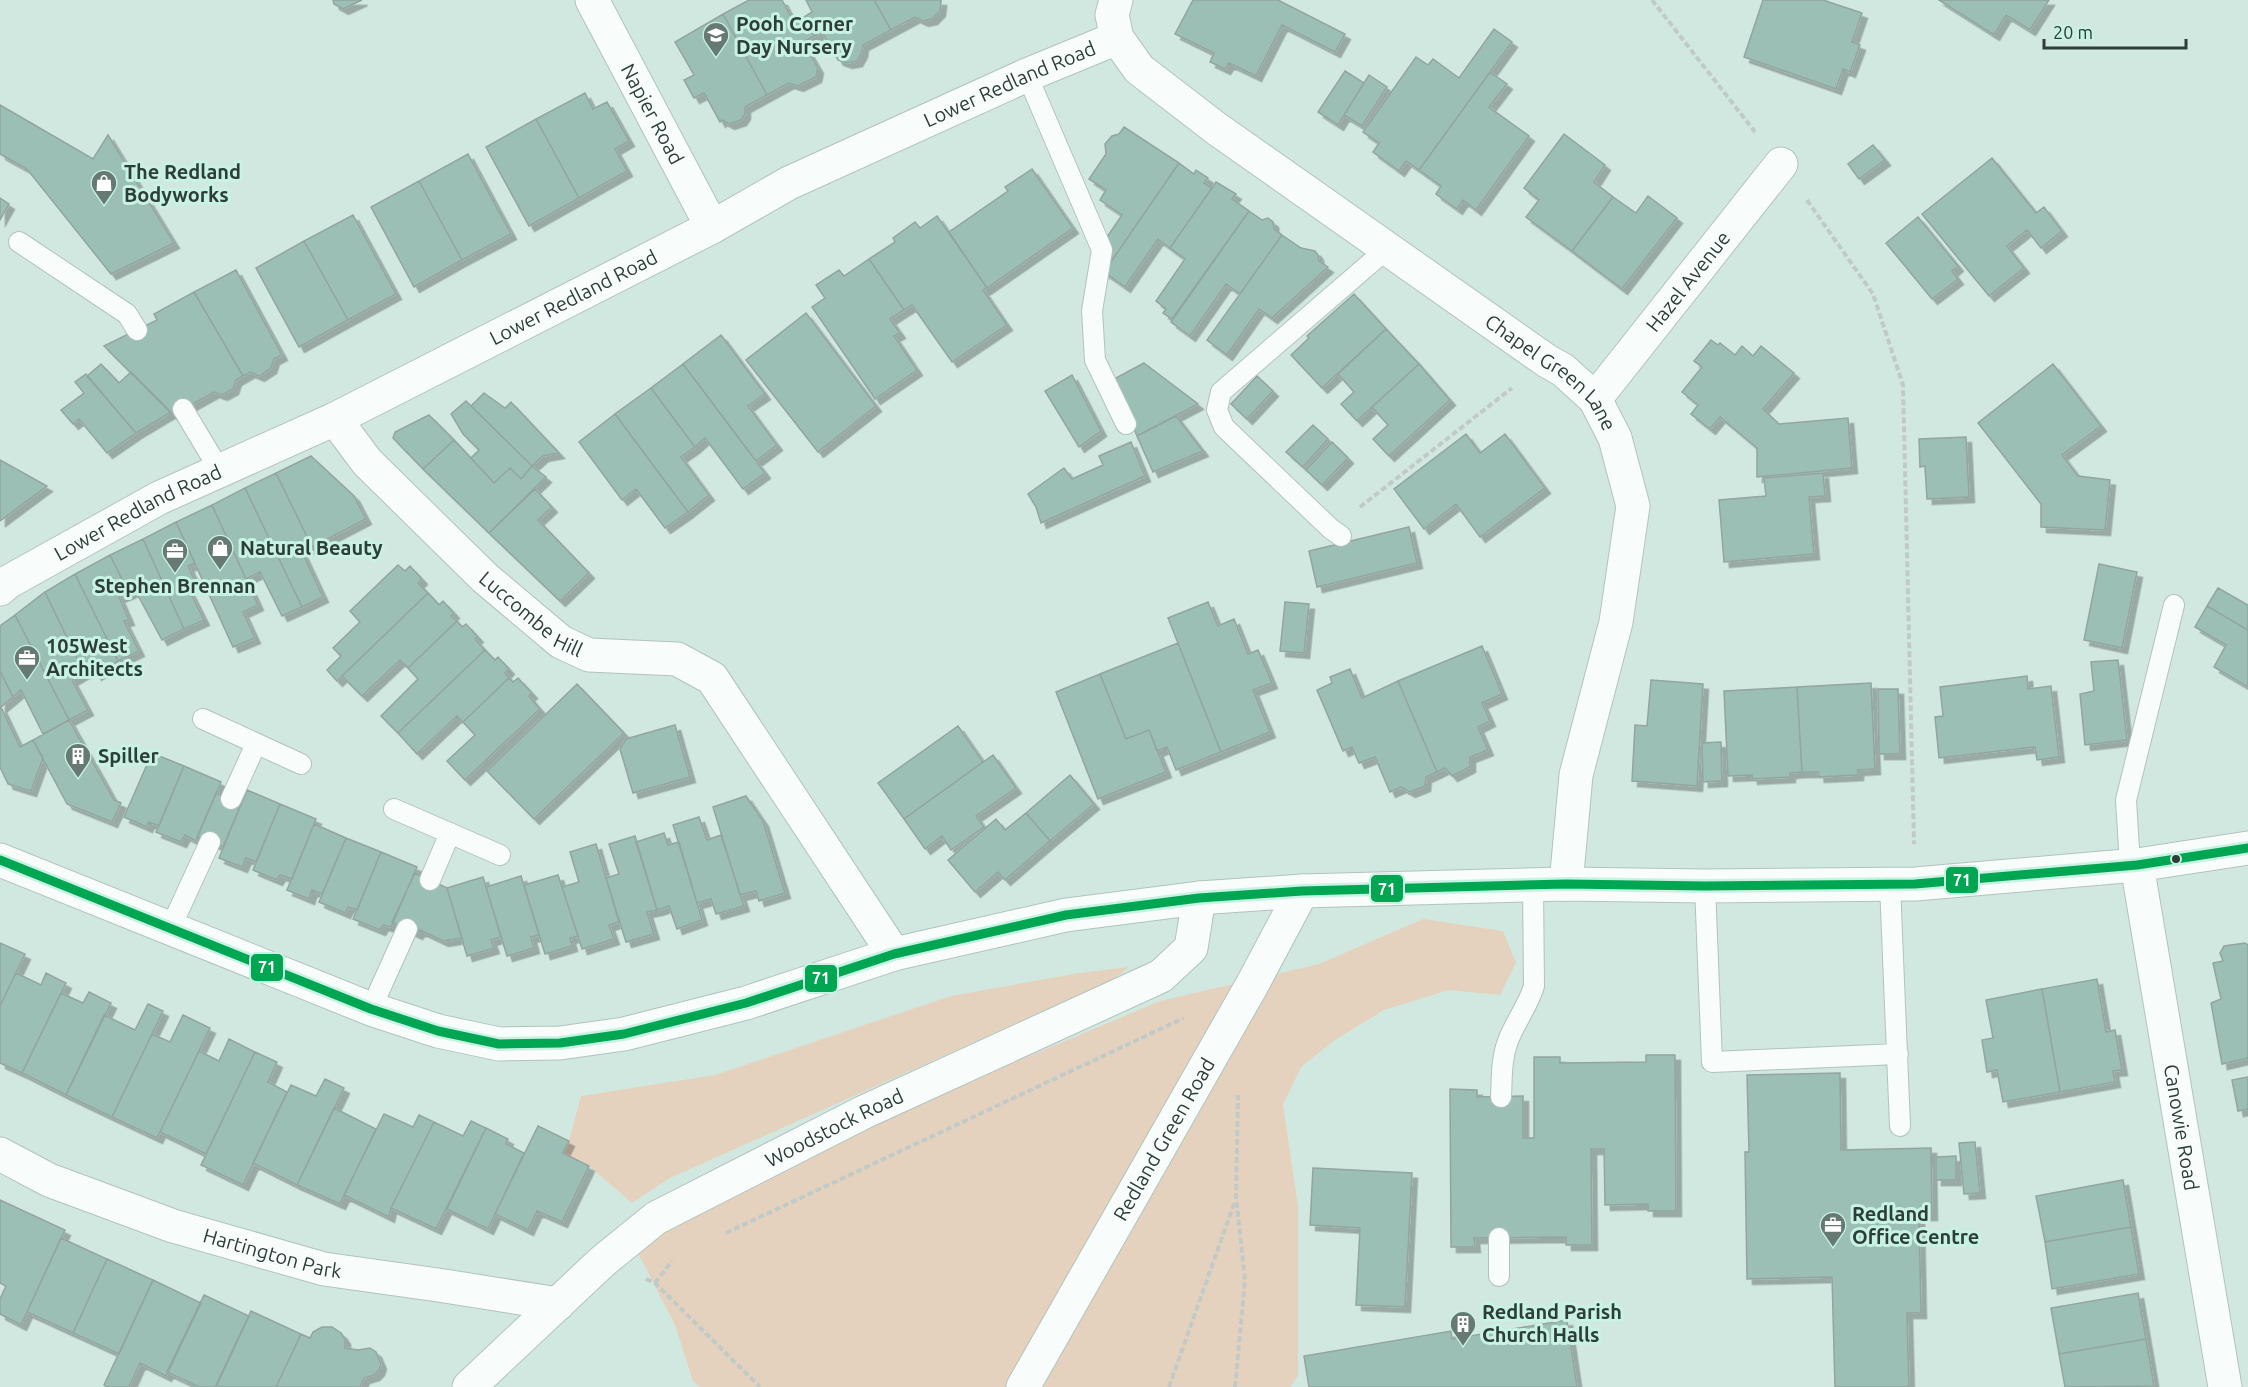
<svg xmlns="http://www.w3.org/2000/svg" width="2248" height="1387" viewBox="0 0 2248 1387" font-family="Ubuntu,sans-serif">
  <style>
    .green { fill: #e5d2be }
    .building { fill: #9bbfb5; stroke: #93a5a0; stroke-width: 1.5; filter: url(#shadow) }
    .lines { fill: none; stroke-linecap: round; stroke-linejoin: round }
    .service-casing { stroke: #b1c3bd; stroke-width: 22 }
    .minor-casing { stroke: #b1c3bd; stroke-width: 35 }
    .tertiary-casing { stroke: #b1c3bd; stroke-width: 35 }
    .path { stroke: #c1cac7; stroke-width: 4; stroke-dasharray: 6 3; stroke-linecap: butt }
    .service { stroke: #f8fcfa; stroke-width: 20 }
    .minor { stroke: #f8fcfa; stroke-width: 33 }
    .tertiary { stroke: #f8fcfa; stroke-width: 33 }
    .bus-1-casing { stroke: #c7f2e4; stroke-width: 14 }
    .bus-1 { stroke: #00a651; stroke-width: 9 }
    .bus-dot { fill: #2d3e39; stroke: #c7f2e4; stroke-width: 2 }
    .labels { text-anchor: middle; stroke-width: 6; stroke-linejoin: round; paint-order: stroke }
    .poi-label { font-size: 20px; font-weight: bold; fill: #2d3e39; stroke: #c7f2e4; text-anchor: start }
    .street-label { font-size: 20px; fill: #2d3e39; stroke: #c7f2e4 }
    .line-badge { stroke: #c7f2e4; stroke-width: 2 }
    .badge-label { font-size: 16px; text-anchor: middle; font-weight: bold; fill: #fff }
  </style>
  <defs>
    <filter id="shadow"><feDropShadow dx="5.5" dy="5.5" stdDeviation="0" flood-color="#0004"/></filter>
  </defs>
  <rect width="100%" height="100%" fill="#d1e8e0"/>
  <path class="green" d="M1423,919l80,12 13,32 -16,32 -51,-5 -65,20 -49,30 -34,27 -18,38 15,101v170l-8,11h-590l-7,-6 -18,-56 -37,-72 19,-18 247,-126 256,-108 159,-37z
    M1129,967l-16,13 -443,198 -38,25 -43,-37 -26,-13 6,-12 12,-45 134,-21 236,-79 128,-23z"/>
  <path class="building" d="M333,0h29l-19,9 -9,-5z
    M749,0h33l12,22 10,-5 10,19 -11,6 15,26 -2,9 -18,9 -9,-3 -22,12 -44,-81z
    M806,0h68l17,30 -28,15 -1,7 -5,9 -10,2 -9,-3 -16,-28 -8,4 -10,-19 8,-5z
    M874,0h67v2l-1,9 -8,8 -9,2 -8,-4 -24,13z
    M1193,0h85l67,34 -10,18 -53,-27 -26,51 -27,-13 -4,6 -15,-7 4,-9 -39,-19z
    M1763,0h60l39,13 -10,29 8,3 -10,27 -7,-3 -7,20 -92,-32z
    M1939,0h110l-19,30 -24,-15 -12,20z
    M723,14l44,81 -22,12v7l-4,6 -12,4 -7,-4 -2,2 -16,-29 -10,5 -10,-18 10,-5 -19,-33z
    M1494,29l18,13 -93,128 -13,-9 -7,10 -26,-19 6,-9 -16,-11 53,-75 12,8 5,-6 26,19z
    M1345,71l19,12 -26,42 -20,-13z
    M1490,72l17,12 -18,23 40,29 -53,74 -13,-10 -6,9 -21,-15 5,-8 -22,-16z
    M1369,75l18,12 -25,39 -18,-11z
    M585,93l8,16 14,-7 22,39 -14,8 12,22 -48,27 -43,-79z
    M0,105l93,54 15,-24 66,108 -63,31 -84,-105 -27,-15z
    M536,119l43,79 -50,28 -43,-79z
    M1124,127l55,36 -75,109 3,-35 15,-22 -22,-15 6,-10 -17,-11 17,-25 -1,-10 7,-8 7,-2z
    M1564,134l41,31 -11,17 19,15 -41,54 -46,-34 13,-17 -15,-12z
    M1873,145l12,15 -26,19 -11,-15z
    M468,154l43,80 -49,26 -43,-79z
    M1992,158l44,55 8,-6 18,24 -21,17 -14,-18 -20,16 17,22 -35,28 -67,-82z
    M1179,163l15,11 2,-4 12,8 -4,5 8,5 -42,60 -12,-9 -33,48 -21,-15z
    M1032,169l41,59 -86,60 -38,-56 59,-41 -3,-4z
    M419,181l43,79 -48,27 -43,-80z
    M1216,182l20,12 -4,5 17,12 -77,108 -9,-6 3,-4 -10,-8 29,-42 -15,-11z
    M1648,196l29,22 -55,71 -50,-38 41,-54 23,16z
    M0,198l9,6 -9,16z
    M1249,211l13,9 6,-2 5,4 1,7 8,6 -42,59 -14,-10 -36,52 -19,-14z
    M353,215l43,79 -48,26 -44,-79z
    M937,216l50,72 -4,2 24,35 -55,37 -40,-57 -8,5 -35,-51 26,-17 -2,-4 22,-16 5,6z
    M1918,217l40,49 -6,5 6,8 -26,20 -46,-56z
    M1282,235l19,13 14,3 3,4 1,6 9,6 -56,51 -13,-9 -32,46 -20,-15z
    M304,241l44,79 -49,27 -43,-79z
    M869,259l35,51 -14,9 10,14 -6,3 23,34 -42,29 -63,-92 13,-9 -9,-13 23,-15 5,6z
    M236,270l46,85 -8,4 -3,9 -12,8 -9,-4 -7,4 -49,-84z
    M194,292l49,84 -7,4 -3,9 -11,6 -8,-3 -41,23 -69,-69 53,-26 -3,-6z
    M1354,294l32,35 -64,59 -31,-33 18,-17 -2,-2z
    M806,313l70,93 -58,46 -72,-92z
    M1386,329l33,35 -62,57 -16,-17 13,-12 -16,-18z
    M721,335l44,59 -17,12 29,39 -21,16 -73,-97z
    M1711,340l7,5 2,-2 15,12 7,-9 11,10 8,-10 33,27 -31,36 16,15 69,-6 4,50 -95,9v-29l-37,-31 -10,12 -19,-15 7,-9 -16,-13 20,-25 -8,-6z
    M1144,363l54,41 -61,32 -23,-57z
    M101,364l18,19 12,-11 40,40 -35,21 -49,-57z
    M683,364l82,109 -22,16 -38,-51 -10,9 -44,-59z
    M1419,364l31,36 -61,56 -16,-17 15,-14 -16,-18z
    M2053,364l48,62 -39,29 16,21 32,4 -5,50 -64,-3v-23l-63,-81z
    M86,374l50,59 -29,20 -28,-34 -6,5 -12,-14 23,-17 -9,-11z
    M1072,375l29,56 -22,16 -34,-56z
    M1257,376l16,15 -26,28 -16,-15z
    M651,388l44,59 -14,10 28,38 -21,17 -73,-98z
    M484,393l21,15 6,-6 48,51 -16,3 -11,10 -61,-60z
    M466,401l66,65 -11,13 -11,-11 -16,15 -23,-25 8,-8 -16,-16 -12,-20z
    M615,414l73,98 -23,16 -29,-39 -14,11 -43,-58z
    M429,415l25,25 -31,29 -30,-31 2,-6z
    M1176,416l27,35 -50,21 -16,-36z
    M1313,425l15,14 -25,28 -17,-15z
    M1466,434l14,19 25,-19 40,54 -65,49 -24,-33 -32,25 -30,-40z
    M1966,437l3,60 -42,2 -2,-33 -5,1 -1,-28z
    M454,440l40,43 16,-15 11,11 11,-13 14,11 -57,56 -66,-64z
    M1131,442l14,34 -104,47 -5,-16 -8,-13 36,-26 8,11 31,-14 -4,-9z
    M1332,442l16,16 -26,27 -16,-15z
    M311,456l43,40 12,23 -54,28 -36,-74z
    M0,460l47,26 -47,35z
    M276,473l36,74 -10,5 21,45 -21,10 -57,-119z
    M1823,473l2,23 -16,1 5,57 -90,8 -5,-62 47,-4 -2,-18z
    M245,488l57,119 -20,9 -22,-44 -14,7 -34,-74z
    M535,489l17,18 -14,13 51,53 -29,28 -71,-68z
    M212,505l46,100 -15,7 12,26 -22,9 -57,-125z
    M176,522l19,41 -7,3 8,17 -9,3 17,34 -20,9 -41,-90z
    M1409,527l8,36 -100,24 -8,-36z
    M143,539l41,90 -22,11 -27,-50 -6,3 -19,-38z
    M110,555l19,38 -10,4 10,23 -5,1 15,30 -21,10 -43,-87z
    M2099,564l38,8 -15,76 -38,-8z
    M398,565l7,6 5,-5 12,13 -4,4 10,10 -91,88 -10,-11 14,-14 -8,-8 27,-26 -10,-11z
    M75,574l43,87 -22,14 -3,-6 -9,4 -39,-81z
    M2218,588l30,17v25l-41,-24z
    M45,592l39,81 -12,7 16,30 -19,10 -54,-105z
    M428,593l11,12 4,-4 11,12 -3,3 6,5 -49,47 -8,-8 -38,36 -20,-20z
    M1208,602l10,24 16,-7 14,35 10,-4 14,33 -19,7 17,42 -49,20 -53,-134z
    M1285,602l24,2 -5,49 -24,-2z
    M2207,606l41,24v57l-34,-20 12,-22 -31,-18z
    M15,615l54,105 -26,14 -22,-44 -8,7 -13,-26v-45z
    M457,621l5,6 4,-3 12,13 -3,2 10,11 -87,83 -17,-17 37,-37 -10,-11z
    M1178,643l43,109 -45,18 -9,-23 -10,4 -8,-21 -23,9 -26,-65z
    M1482,646l20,48 -20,9 8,18 -12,6 10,23 -18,7v10l-18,9 -7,-8 -8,4 -39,-91z
    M485,650l10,10 3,-3 11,12 -4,4 4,5 -46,44 -6,-6 -40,38 -19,-21z
    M2118,660l9,80 -42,5 -5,-51 14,-3 -3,-29z
    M1350,669l12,29 36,-17 39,91 -11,5 -1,9 -15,6 -9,-5 -11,5 -15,-35 -16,6 -7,-16 -9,4 -26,-61 15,-7 -2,-6z
    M0,671l13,26 -12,10 19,40 13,-7 10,18 -12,33 -23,-7 -8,-17z
    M1100,674l26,65 23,-9 17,42 -68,27 -42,-107z
    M2027,676l1,13 23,-3 8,71 -22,3 -2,-13 -96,11 -4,-41 8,-1 -3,-29z
    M509,678l4,4 5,-4 14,15 -3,3 11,13 -75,71 -18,-19 28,-26 -12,-13z
    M1651,680l52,4 -6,102 -65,-5 3,-56 12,1z
    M1871,683l4,86 -17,1v5l-39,2 -1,-5h-16l-5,-85z
    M577,684l47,49 -90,86 -47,-48z
    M1797,687l5,85 -12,1v4l-38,2v-4l-24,1 -4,-85z
    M1878,689h20l2,65h-21z
    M69,720l45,80 7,3 -9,19 -45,-18 -34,-64z
    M675,725l15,52 -57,16 -13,-44 6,-10z
    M958,726l25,36 -79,57 -26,-36z
    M1721,742l1,39 -19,1 -1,-39z
    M152,753l32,13 -25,60 -10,-4 -2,5 -23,-10z
    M993,755l23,33 -40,28 8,11 -33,23 -9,-14 -17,13 -21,-30z
    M184,766l37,16 -25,59 -11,-6 -4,7 -25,-10z
    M1070,775l24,29 -44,37 -24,-28z
    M247,790l33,14 -24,58 -10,-4 -4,9 -23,-9z
    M216,793l25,11 -18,43 -26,-10z
    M746,796l17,25 22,72 -26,8 -3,-10 -16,4 -27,-88z
    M280,804l36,15 -24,60 -12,-4 -3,5 -24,-10z
    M1026,813l24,28 -45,39 -7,-8 -23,20 -27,-32 48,-41 9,11z
    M699,817l8,23 14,-5 23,71 -28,8 -5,-15 -14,4 -24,-78z
    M314,824l32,14 -24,56 -10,-4 -3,9 -22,-9z
    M664,833l4,12 11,-3 23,78 -25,9 -8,-23 -12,4 -21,-68z
    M635,836l22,74 -10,2 7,22 -28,8 -20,-64 13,-4 -10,-30z
    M346,838l35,14 -24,58 -9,-3 -3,6 -26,-11z
    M596,844l23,78 -10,3 5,14 -32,10 -20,-62 17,-5 -9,-30z
    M381,852l36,15 -26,60 -8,-2 -3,5 -27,-11z
    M415,873l32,15 15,50 -19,3 -23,-11 -3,4 -25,-12z
    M558,875l20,61 -8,2 2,8 -27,8 -21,-69z
    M521,876l18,59 -8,2 3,11 -27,8 -21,-69z
    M483,877l18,60 -10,3 3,8 -27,8 -20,-68z
    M0,943l25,11 -25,52z
    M2245,943l3,2v113l-26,6 -11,-61 10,-4 -8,-36 10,-2 -3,-8 4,-7z
    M16,973l25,12 5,-12 20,10 -44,90 -22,-10v-57z
    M2097,979l9,53 9,-2 7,40 -9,1 2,11 -55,10 -18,-103z
    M2042,989l18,103 -57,10 -6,-32 -10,2 -5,-32 11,-2 -7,-38z
    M89,992l22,11 -45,92 -44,-22 39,-80 22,10z
    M148,1004l15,7 -51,106 -46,-22 38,-80 31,15z
    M183,1015l27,13 -53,110 -45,-21 40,-83 18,8z
    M229,1039l26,13 -49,102 -46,-22 39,-81 20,10z
    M255,1052l22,10 -9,20 19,10 -44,93 -42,-20z
    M1646,1055h29l1,156h-28v-7l-43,1 -1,-56h-13l1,96h-26v-8l-92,1 1,9h-24l-1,-158 27,1v7l46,-1v42h11v-81h26v6l86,-1z
    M1840,1073l1,77 90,-2 1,67h-13l2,98h-14l2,74h-74l-3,-110 -85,2 -2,-127h4l-2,-77z
    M2248,1077v32l-10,2 -6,-31z
    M325,1079l19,9 -47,97 -44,-22 38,-78 25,11z
    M334,1108l42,21 -36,75 -43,-19z
    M384,1114l29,13 6,-12 15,7 -43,86 -2,9 -45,-22z
    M471,1121l15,7 -50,101 -45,-21 43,-86 29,14z
    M538,1126l31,15 -6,12 26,13 -27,56 -25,-11 -9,19 -33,-16z
    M486,1128l22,11 -2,5 18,9 -36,76 -41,-20z
    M1975,1142l5,51 -16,1 -5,-51z
    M1956,1156v24h-20v-23z
    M1313,1168l99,5 -7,134 -49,-2 4,-77 -50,-3z
    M2123,1180l8,47 -86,15 -9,-46z
    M0,1200l65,30 -44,95 -21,-11v-15l6,-13 -6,-3z
    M2131,1227l8,47 -87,15 -7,-47z
    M61,1238l46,21 -34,74 -46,-21z
    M107,1259l46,21 -34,74 -46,-21z
    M153,1280l48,23 -35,73 -26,-13 -11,24h-22l-3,-2z
    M2138,1293l8,46 -87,15 -8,-46z
    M204,1295l45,21 -33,71h-17l-32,-15z
    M251,1311l50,23 -25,53h-55l-5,-2z
    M1567,1320l10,67h-268l-5,-31 147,-25 1,8z
    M322,1327h10l9,6 4,6v9l13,2 12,-2 6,4 5,12 -2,6 -5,5 -10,3 -4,9h-84l25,-53 9,4 3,-6z
    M2146,1339l8,47 -89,1 -6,-33z"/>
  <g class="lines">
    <g class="service-casing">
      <path id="service" d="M1027,75l75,175 -10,61 3,49 31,64
        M19,242l108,72 10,16
        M183,409l37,62
        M1341,536l-10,-7 -107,-102 -7,-17 4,-18 167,-144
        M203,719l98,45
        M231,799l25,-55
        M394,809l106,46
        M2130,865l-4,-65 48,-195
        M430,880l20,-47
        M1890,885l10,241
        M1705,886l7,176 186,-8
        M170,929l40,-87
        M371,1009l36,-80
        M1501,1097c1,-19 0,-38 7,-56 7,-19 20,-35 26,-55l-1,-101
        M1499,1276v-38"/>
    </g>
    <g class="minor-casing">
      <g id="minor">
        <path id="s1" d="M592,0l120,227"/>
        <path id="s2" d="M1116,0l-4,15 5,23 22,31 78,60 330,232 16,9 32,29 20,39 18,68 -17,116 -40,153 -10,109"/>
        <path id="s3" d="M1595,399l186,-235"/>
        <path id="s4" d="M335,419l32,43 118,116 76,64 28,13 88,4 35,19 182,276"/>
        <path id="s5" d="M0,589l8,-7 151,-84 176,-79 377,-192 77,-44 238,-108 90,-37"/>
        <path id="s6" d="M2137,865l88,522"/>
        <path id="s7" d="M0,1154l49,26 124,46 151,43 114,16 120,19"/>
        <path id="s8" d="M469,1387l134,-126 53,-43 208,-106 297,-136 30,-28 8,-50"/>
        <path id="s9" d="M1023,1387l229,-402 50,-94"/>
      </g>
    </g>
    <g class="tertiary-casing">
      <path id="tertiary" d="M0,860l371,149 67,22 61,13 61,-1 64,-9 122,-31 148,-49 172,-39 133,-17 103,-7 264,-7 139,2 210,-2 222,-19 111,-17"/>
    </g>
    <path class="path" d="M1652,0l103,132
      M1807,200l66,94 30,91 11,459
      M1360,507l152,-119
      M726,1233l458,-215
      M646,1279l9,4 105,104
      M655,1283l17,-22
      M1169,1387l66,-186
      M1235,1387l10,-107 -9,-83 2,-102"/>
    <use href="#service" class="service"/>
    <use href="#minor" class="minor"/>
    <use href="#tertiary" class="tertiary"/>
    <g class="bus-1-casing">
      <path id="bus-1" d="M0,860l371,149 67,22 61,13 61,-1 64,-9 122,-31 148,-49 172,-39 133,-17 103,-7 264,-7 139,2 210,-2 222,-19 111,-17"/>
    </g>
    <use href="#bus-1" class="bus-1"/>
  </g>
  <defs>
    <g id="school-pin" transform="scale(1.35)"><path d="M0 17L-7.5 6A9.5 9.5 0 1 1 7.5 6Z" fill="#667a73" stroke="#c7f2e4"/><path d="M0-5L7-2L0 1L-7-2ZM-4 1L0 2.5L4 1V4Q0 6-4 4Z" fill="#fff"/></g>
    <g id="shop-pin" transform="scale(1.35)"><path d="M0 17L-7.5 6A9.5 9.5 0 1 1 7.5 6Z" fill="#667a73" stroke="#c7f2e4"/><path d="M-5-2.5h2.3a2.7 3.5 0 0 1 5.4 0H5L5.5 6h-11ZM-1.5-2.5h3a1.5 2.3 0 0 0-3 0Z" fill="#fff"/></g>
    <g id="office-pin" transform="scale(1.35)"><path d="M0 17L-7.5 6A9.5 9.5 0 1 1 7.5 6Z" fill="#667a73" stroke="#c7f2e4"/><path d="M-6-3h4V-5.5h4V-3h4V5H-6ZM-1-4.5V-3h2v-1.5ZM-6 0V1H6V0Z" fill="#fff"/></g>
    <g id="building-pin" transform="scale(1.35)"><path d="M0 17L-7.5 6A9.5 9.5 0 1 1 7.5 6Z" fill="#667a73" stroke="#c7f2e4"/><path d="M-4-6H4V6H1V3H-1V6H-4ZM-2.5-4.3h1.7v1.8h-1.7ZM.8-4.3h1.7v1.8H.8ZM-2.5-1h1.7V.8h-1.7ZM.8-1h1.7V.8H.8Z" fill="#fff"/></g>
  </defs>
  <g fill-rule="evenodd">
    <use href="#school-pin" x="716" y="35"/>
    <use href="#shop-pin" x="104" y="183"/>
    <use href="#shop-pin" x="220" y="548"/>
    <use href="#office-pin" x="175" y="551"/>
    <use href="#office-pin" x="27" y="658"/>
    <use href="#building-pin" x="78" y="756"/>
    <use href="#office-pin" x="1833" y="1225"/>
    <use href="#building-pin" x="1463" y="1324"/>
  </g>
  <circle class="bus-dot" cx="2176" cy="859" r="5"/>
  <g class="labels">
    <g class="poi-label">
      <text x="736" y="31">Pooh Corner<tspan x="736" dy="23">Day Nursery</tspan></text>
      <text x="124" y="179">The Redland<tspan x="124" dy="23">Bodyworks</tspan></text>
      <text x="240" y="555">Natural Beauty</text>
      <text x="175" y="593" text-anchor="middle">Stephen Brennan</text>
      <text x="46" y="653">105West<tspan x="46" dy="23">Architects</tspan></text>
      <text x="98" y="763">Spiller</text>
      <text x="1852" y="1221">Redland<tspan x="1852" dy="23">Office Centre</tspan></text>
      <text x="1482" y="1319">Redland Parish<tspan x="1482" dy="23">Church Halls</tspan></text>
    </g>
    <g class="street-label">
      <text dy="7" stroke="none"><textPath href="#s5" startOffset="1130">Lower Redland Road</textPath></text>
      <text dy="7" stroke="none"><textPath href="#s1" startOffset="129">Napier Road</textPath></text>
      <text dy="7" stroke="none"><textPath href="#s3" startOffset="150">Hazel Avenue</textPath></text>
      <text dy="7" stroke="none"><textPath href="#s5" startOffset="644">Lower Redland Road</textPath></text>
      <text dy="7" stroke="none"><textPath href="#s2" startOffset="590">Chapel Green Lane</textPath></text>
      <text dy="7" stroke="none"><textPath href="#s5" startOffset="158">Lower Redland Road</textPath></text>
      <text dy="7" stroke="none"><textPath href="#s4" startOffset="278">Luccombe Hill</textPath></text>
      <text dy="7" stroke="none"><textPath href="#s6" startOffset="266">Canowie Road</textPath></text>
      <text dy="7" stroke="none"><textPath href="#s8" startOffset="452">Woodstock Road</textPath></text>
      <text dy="7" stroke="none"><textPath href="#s9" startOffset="285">Redland Green Road</textPath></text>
      <text dy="7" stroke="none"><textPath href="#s7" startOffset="291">Hartington Park</textPath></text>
    </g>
  </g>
  <g class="line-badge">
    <rect x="1945" y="866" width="34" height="28" rx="6" fill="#00a651"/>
    <rect x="1370" y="874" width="34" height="29" rx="6" fill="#00a651"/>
    <rect x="250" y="953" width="34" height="29" rx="6" fill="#00a651"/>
    <rect x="804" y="964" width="34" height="29" rx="6" fill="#00a651"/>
  </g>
  <g class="badge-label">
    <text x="1962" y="886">71</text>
    <text x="1387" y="895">71</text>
    <text x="267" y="973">71</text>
    <text x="821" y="984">71</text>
  </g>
  <path d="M2044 39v9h142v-9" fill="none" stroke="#2d3e39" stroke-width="3"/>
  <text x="2053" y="39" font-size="18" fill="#2d3e39" stroke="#c7f2e4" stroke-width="4.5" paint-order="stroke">20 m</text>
</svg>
